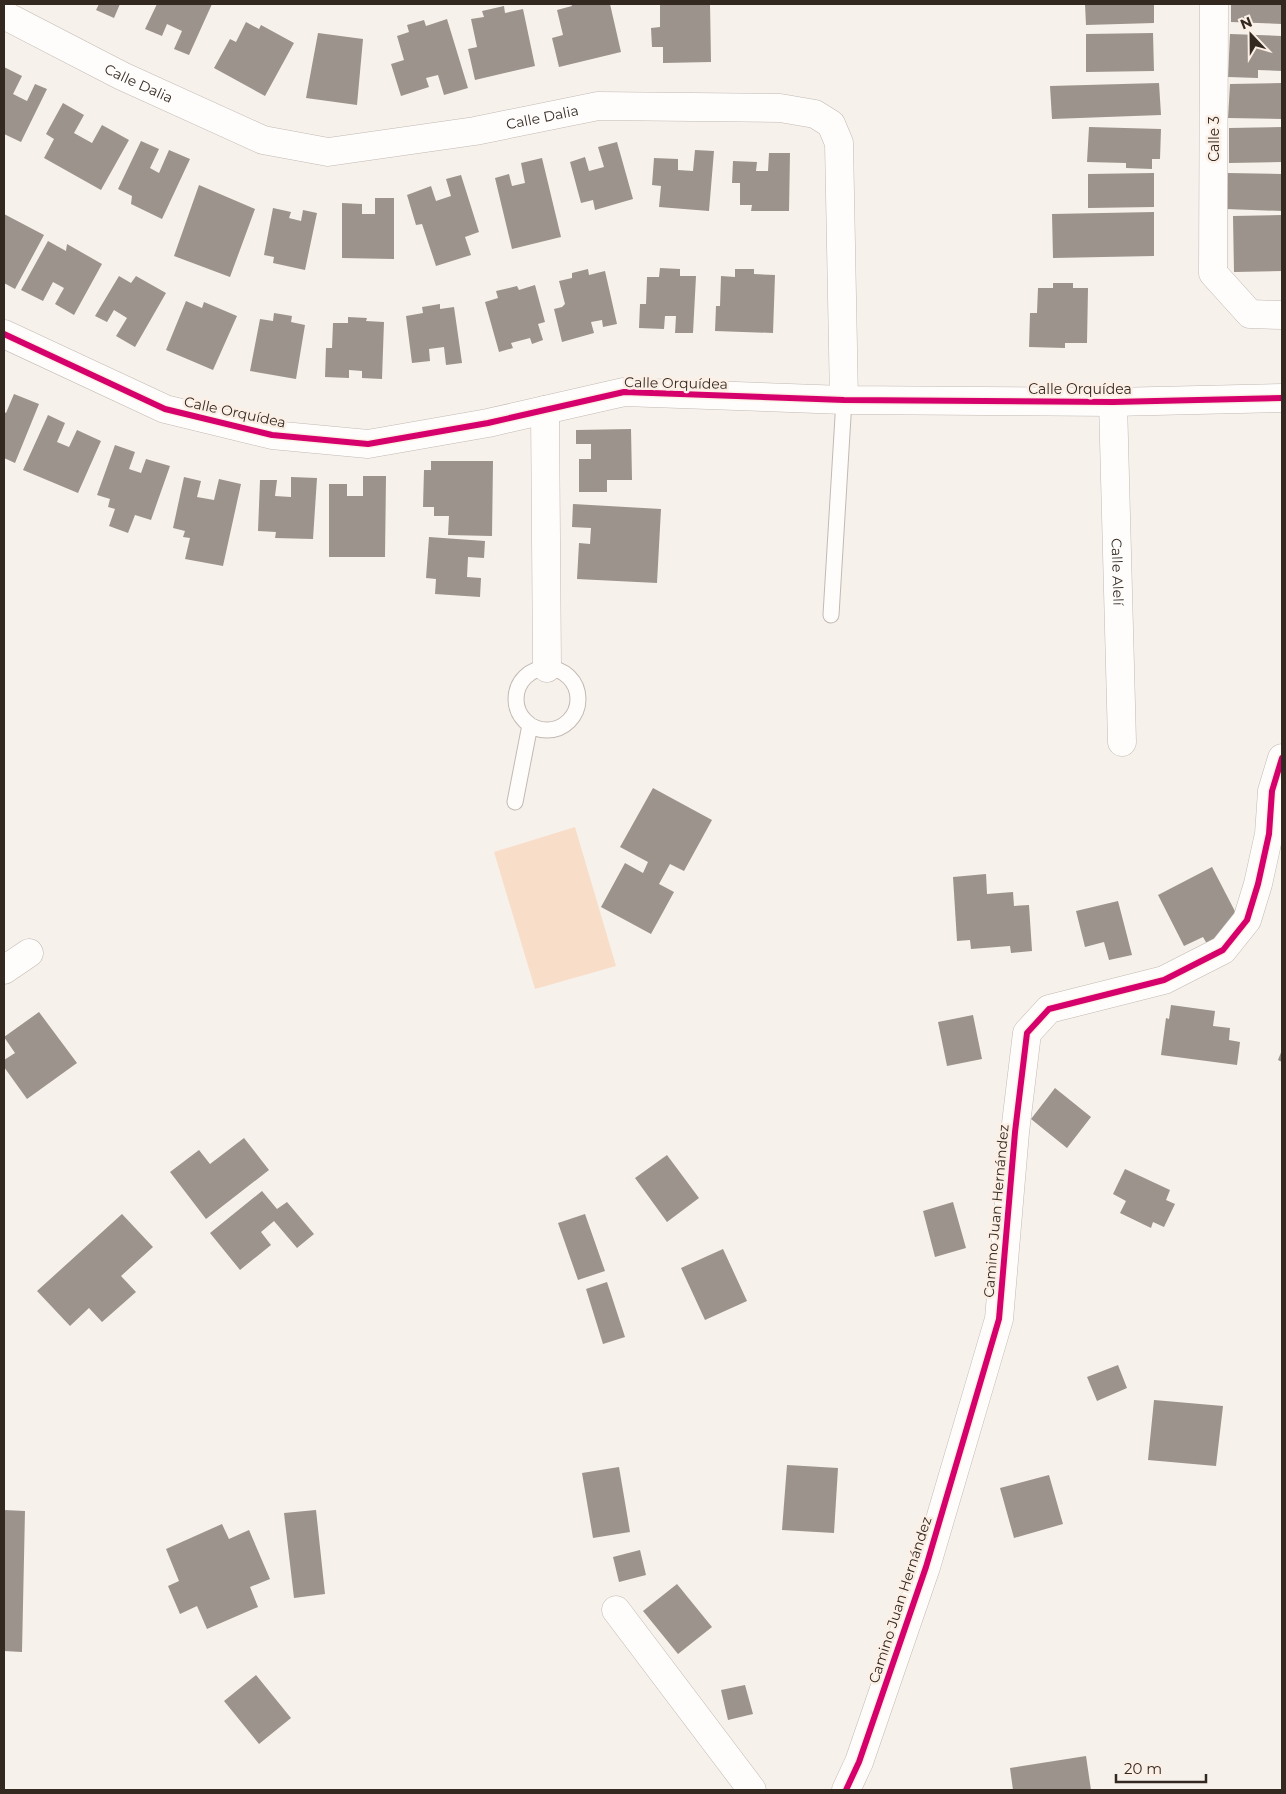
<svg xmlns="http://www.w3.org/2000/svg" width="1286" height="1794" viewBox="0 0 1286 1794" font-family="Montserrat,sans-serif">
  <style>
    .green { fill: #f8dec9 }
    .building { fill: #9b938c }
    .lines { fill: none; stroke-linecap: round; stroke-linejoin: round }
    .service-casing { stroke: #c2b9b2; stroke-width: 17 }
    .minor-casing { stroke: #c2b9b2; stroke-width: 29 }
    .service { stroke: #fefdfc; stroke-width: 15 }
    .minor { stroke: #fefdfc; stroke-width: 28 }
    .cycleway-casing { stroke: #fcf0e6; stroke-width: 9 }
    .cycleway { stroke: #d6006c; stroke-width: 6 }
    .labels { text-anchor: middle; stroke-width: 5; stroke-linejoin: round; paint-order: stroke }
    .street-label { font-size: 14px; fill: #342920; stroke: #fcf0e6 }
  </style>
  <rect width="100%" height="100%" fill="#f7f1eb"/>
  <path class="green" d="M575,827l41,139 -81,23 -41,-137z"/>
  <path class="building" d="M99,4h21l-6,14 -18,-8z
    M157,4h55l-23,51 -15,-6 8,-18 -15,-7 -5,12 -17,-7z
    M571,4h39l11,48 -62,15 -7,-29 11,-3 -6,-25 15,-4z
    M710,4l1,58 -48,1v-16h-11l-1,-19 9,-1v-22z
    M1085,4h69v19l-68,2z
    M1231,4h51v20l-51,-2z
    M504,6l1,7 18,-4 12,57 -60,14 -7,-31 9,-2 -6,-28 13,-2 -2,-6z
    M447,19l21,69 -24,7 -6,-20 -12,3 3,9 -28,9 -10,-32 13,-4 -7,-24 12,-4 -2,-7 17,-5 2,6z
    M246,22l13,7 2,-4 33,18 -29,53 -51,-28 16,-29 6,3z
    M318,33l45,6 -6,66 -51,-7z
    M1153,33l1,38 -68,1v-38z
    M1230,34l52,2v35l-24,-1v8l-30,-1z
    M4,67l18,9 -9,18 14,7 8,-17 12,5 -26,53 -17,-8z
    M1159,83l2,32 -109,4 -2,-33z
    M1282,83v36l-54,-1 2,-34z
    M63,103l21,12 -10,18 18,10 10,-18 27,15 -28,50 -57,-32 10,-19 -8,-5z
    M1089,127l72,2 -1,30h-8v10l-26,-1v-5l-39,-1z
    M1282,127v35l-53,1v-35z
    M141,141l18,8 -9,19 9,5 10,-23 21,9 -28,60 -31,-15 1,-8 -14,-7z
    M617,142l16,57 -38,11 -2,-10 -12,3 -11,-41 15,-5 4,14 15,-4 -6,-20z
    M695,150l19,1 -5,60 -50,-4 2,-21 -9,-1 2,-27 24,1v11l15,1z
    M769,153h21l-1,58h-38l1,-6h-12v-22h-8l1,-22 24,1 -1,9h12z
    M542,158l19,79 -49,12 -17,-71 14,-4 3,12 13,-3 -4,-20z
    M1154,173v34l-66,1v-34z
    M1227,173l55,1v37l-56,-2z
    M461,175l18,57 -14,5 6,18 -35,11 -14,-42 -6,1 -9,-30 24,-9 5,15 15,-5 -5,-17z
    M199,185l56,24 -25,68 -56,-21z
    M375,198h19v61l-52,-1v-55l20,1v10h13z
    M273,208l18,4 -2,6 12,3 2,-11 14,3 -12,57 -32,-7 1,-6 -10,-2z
    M1154,212v44l-101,2 -1,-44z
    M4,214l40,21 -29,54 -11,-6z
    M1282,215v56l-48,1 -1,-56z
    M48,241l18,10 1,-7 35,20 -28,51 -19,-11 9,-16 -11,-6 -10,19 -22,-11z
    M660,268l20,1v7h16l-3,57h-18l1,-17h-11l-1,13 -25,-1 1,-24h6l1,-27h12z
    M588,269l1,6 16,-4 12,53 -14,3 -1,-7 -11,2 3,11 -32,9 -8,-33 8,-2 3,-3 -6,-23 13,-3v-5z
    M735,269h19v5l21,1 -2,58 -58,-2 1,-25h4l1,-30 14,1z
    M119,276l12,7 5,-7 30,17 -31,54 -19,-11 11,-18 -13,-8 -7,12 -12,-6z
    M1053,283h20v5h15l-1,55h-22v5l-36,-1 1,-34h7l1,-25h15z
    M535,285l10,37 -7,2 5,16 -11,4 -2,-6 -19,5 2,5 -14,4 -14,-50 13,-4 -2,-7 21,-5 2,4z
    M186,301l16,7 2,-6 33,14 -24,54 -47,-20z
    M440,304v5l14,-2 8,56 -16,2 -2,-18 -15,2 1,12 -18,2 -6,-47 17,-3 -1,-6z
    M274,313l18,3 -1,6 14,3 -9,54 -46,-8 10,-52 13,2z
    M348,317l19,1 -1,3 18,1 -2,57 -20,-1v-7l-13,-1v8l-24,-1 1,-29h6l1,-25h15z
    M14,394l25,10 -24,59 -11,-5v-46l2,1z
    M48,415l17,8 -8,19 12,5 8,-17 24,11 -23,52 -55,-23z
    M631,429l1,51h-25v12h-28v-33h12v-15h-15v-14z
    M115,445l20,7 -6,17 12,4 5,-14 24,7 -19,54 -16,-5 -7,18 -19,-7 6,-17 -7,-2 2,-8 -13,-4z
    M431,461h62l-1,75 -44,-1 1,-19h-15v-9h-11l1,-37h7z
    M363,476h23l-1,81h-56v-73h18v12h16z
    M184,477l17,4 -4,16 17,3 5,-21 22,5 -18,82 -38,-7 5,-21 -7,-1 2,-6 -12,-3z
    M291,477l26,1 -4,61 -38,-1 1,-6 -18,-1 2,-51h17l-2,16 16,1z
    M573,504l88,5 -4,74 -80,-4 2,-36 11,1 1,-16 -19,-1z
    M429,537l56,4 -1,17 -16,-1 -1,20 14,1 -1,19 -45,-3 1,-15 -10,-1z
    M653,788l59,32 -28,51 -14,-7 -11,20 15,8 -23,42 -50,-27 24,-44 18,10 5,-11 -28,-15z
    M1212,867l27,52 -16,9 1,7 -17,9 -4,-7 -19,9 -26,-51z
    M986,874l1,20 26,-2 1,14 15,-1 3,46 -21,2 -1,-7 -39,3 -1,-9 -13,1 -4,-64z
    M1118,901l14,54 -23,5 -5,-18 -19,5 -9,-36z
    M1171,1005l44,6 -2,15 17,2 -1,12 11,2 -3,23 -76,-10 5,-37 3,1z
    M39,1012l38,51 -50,36 -23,-32v-7l11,-7 -11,-16z
    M973,1015l9,44 -35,7 -9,-44z
    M1282,1050v12l-4,-2z
    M1055,1088l36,29 -24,31 -36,-29z
    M244,1138l25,32 -63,49 -36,-47 29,-22 11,14z
    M667,1155l32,43 -32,24 -32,-44z
    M1125,1169l45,21 -4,10 9,4 -11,23 -11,-5 -2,6 -31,-15 6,-12 -13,-7z
    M262,1191l15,18 10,-7 27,32 -17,14 -23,-27 -13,11 10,13 -31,25 -30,-37z
    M953,1202l13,46 -31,9 -12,-46z
    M122,1214l31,33 -32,29 15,16 -34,30 -13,-14 -19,18 -33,-35z
    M585,1214l20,57 -27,9 -20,-57z
    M723,1249l24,52 -42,19 -24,-52z
    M607,1282l18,55 -22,7 -17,-55z
    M1118,1365l9,23 -30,13 -10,-24z
    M1154,1400l69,6 -7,60 -68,-6z
    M787,1465l51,3 -4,65 -52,-3z
    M619,1467l11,65 -37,6 -11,-65z
    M1049,1475l14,49 -49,14 -14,-50z
    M4,1510l21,1 -3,141 -18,-1z
    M316,1510l9,84 -31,4 -10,-85z
    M222,1524l7,15 20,-9 21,49 -20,8 8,20 -51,22 -10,-23 -17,8 -12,-28 11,-5 -13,-32z
    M640,1550l6,25 -27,7 -6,-25z
    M677,1584l35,43 -34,27 -35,-43z
    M256,1675l35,43 -32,26 -35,-43z
    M745,1685l8,29 -25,6 -7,-30z
    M1086,1756l5,34h-78l-3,-22z"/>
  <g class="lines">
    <g class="service-casing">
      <path id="service" d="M831,615l13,-215
        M516 699a31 31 0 1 1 62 0a31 31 0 1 1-62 0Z
        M515,802l15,-77"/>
    </g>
    <g class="minor-casing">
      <g id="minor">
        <path d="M1214,4l-1,269 37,41 32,1"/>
        <path id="s1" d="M4,15l118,61 141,64 65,12 147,-21 123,-25 182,2 35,6 16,10 8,19 5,257"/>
        <path d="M4,334l161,75 107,26 96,9 120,-21 136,-31 220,8 269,2 169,-4"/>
        <path id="s2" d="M1113,402l9,340"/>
        <path d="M545,410l2,258"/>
        <path d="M4,970l25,-17"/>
        <path d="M616,1610l136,180"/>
        <path d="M846,1790l13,-28 67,-195 73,-248 16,-187 12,-99 22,-24 115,-29 59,-30 24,-30 11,-36 11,-50 3,-43 10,-33"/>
      </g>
    </g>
    <use href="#service" class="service"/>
    <use href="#minor" class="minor"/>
    <g class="cycleway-casing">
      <path id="cycleway" d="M4,334l161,75 107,26 96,9 120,-21 136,-31 220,8 269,2 169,-4
        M846,1790l13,-28 67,-195 73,-248 16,-187 12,-99 22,-24 115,-29 59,-30 24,-30 11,-36 11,-50 3,-43 10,-33"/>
    </g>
    <use href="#cycleway" class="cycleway"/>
  </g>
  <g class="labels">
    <g class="street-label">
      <text dy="5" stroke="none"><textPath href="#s1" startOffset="151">Calle Dalia</textPath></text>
      <text dy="5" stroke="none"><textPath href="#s1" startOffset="571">Calle Dalia</textPath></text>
      <text transform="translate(1214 139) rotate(-90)" y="5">Calle 3</text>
      <text transform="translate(676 383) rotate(1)" y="5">Calle Orquídea</text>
      <text x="1080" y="394">Calle Orquídea</text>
      <text transform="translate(235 412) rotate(12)" y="5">Calle Orquídea</text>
      <text dy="5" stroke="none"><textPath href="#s2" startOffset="170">Calle Alelí</textPath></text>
      <text transform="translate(996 1211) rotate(-85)" y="5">Camino Juan Hernández</text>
      <text transform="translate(900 1600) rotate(-72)" y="5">Camino Juan Hernández</text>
    </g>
  </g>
  <rect width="1286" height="1794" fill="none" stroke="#342920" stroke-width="10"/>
  <g transform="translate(1251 35) rotate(338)" stroke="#fcf0e6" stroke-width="4" paint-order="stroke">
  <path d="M0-4L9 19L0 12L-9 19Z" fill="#342920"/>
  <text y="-8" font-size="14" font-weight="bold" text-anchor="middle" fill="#342920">N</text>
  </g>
  <path d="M1116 1774v8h90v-8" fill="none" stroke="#342920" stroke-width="2.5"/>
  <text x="1124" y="1774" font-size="15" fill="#342920" stroke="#fcf0e6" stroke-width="4" paint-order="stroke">20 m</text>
</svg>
